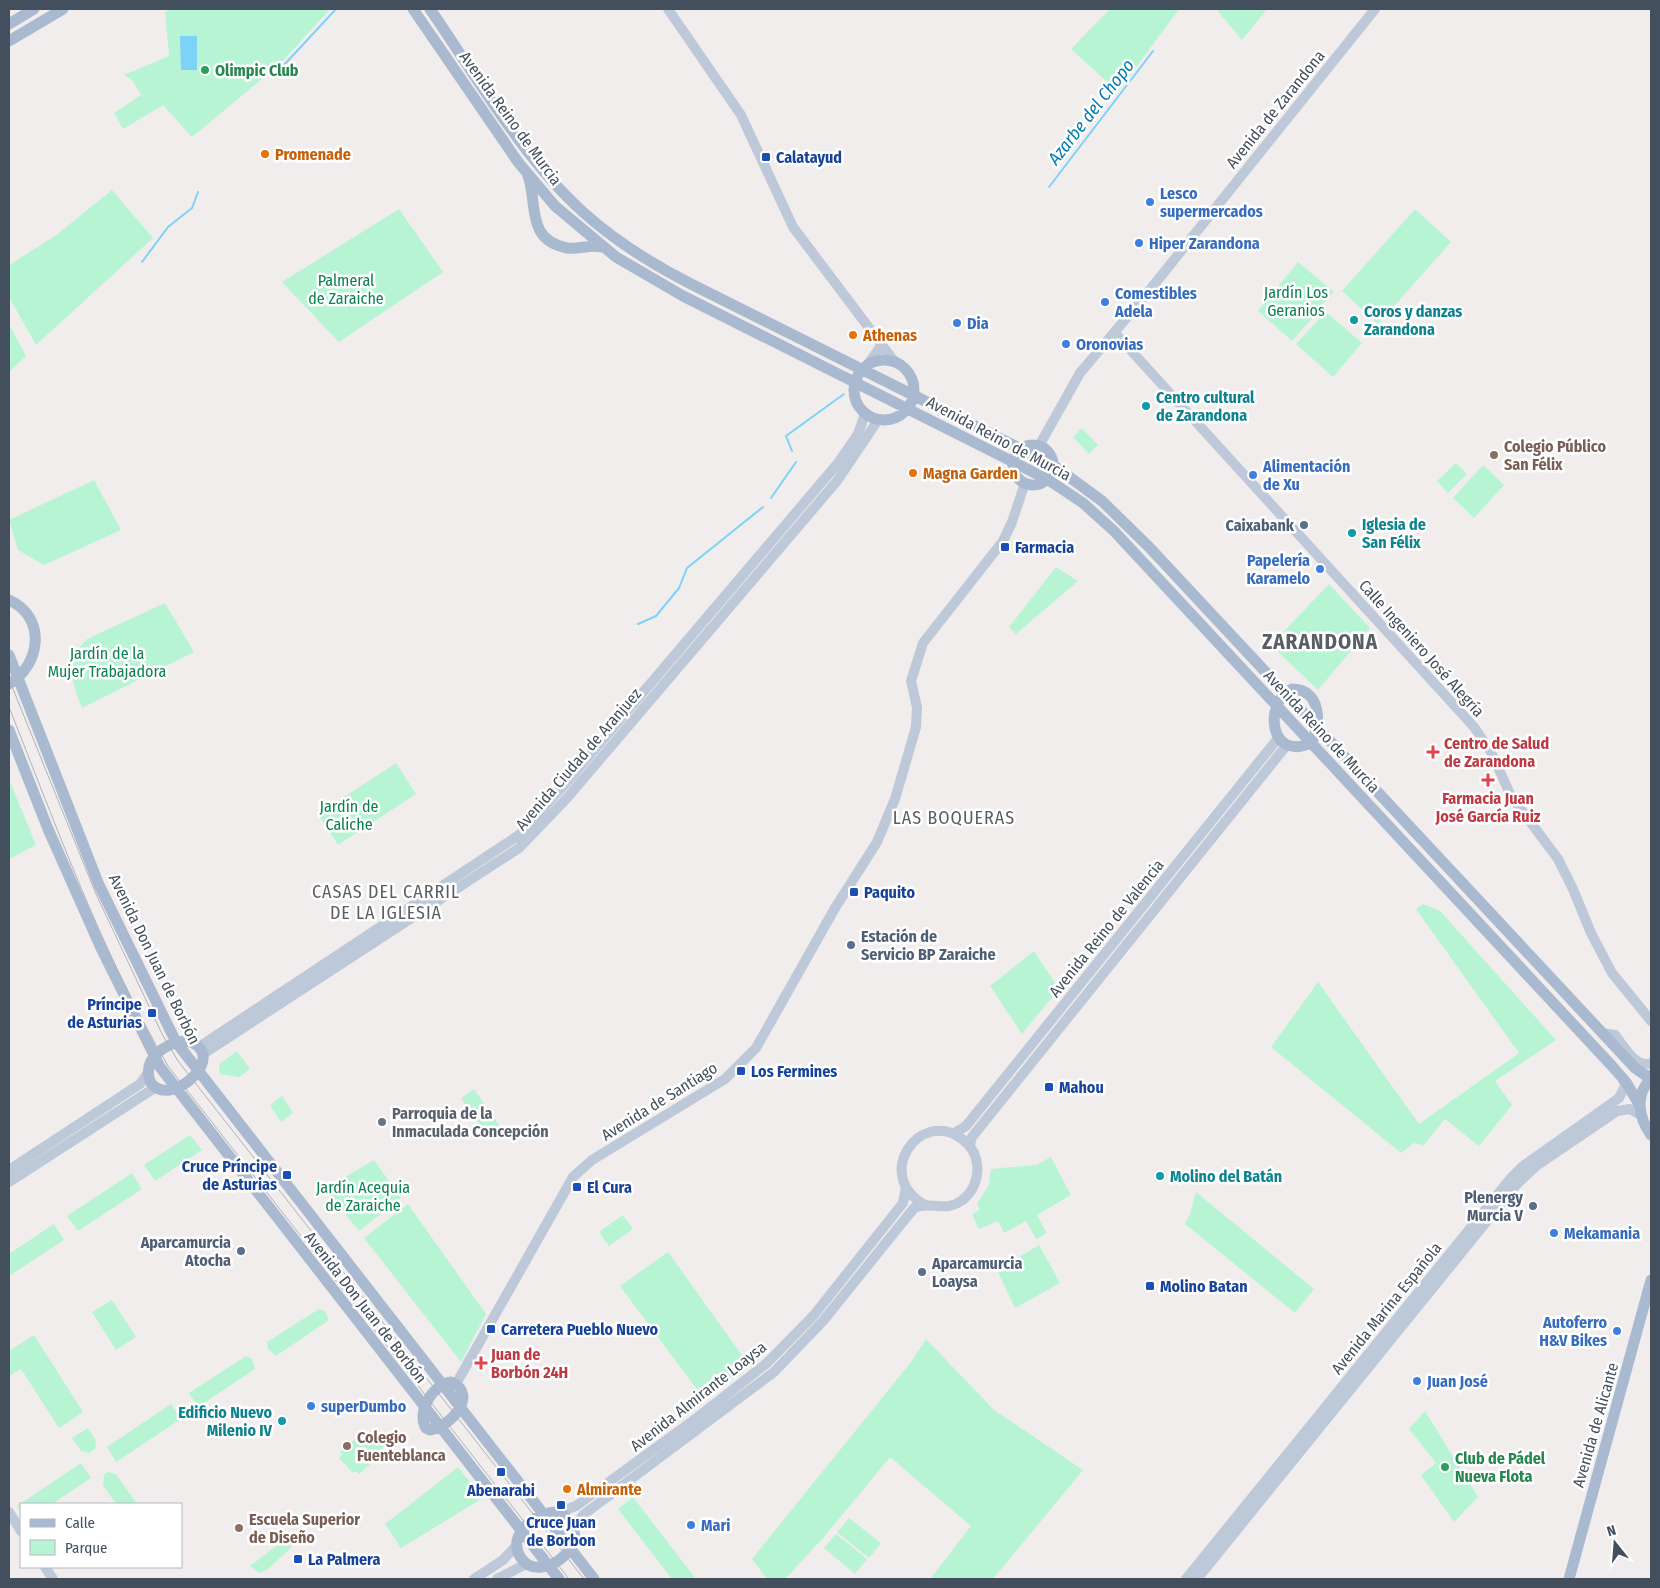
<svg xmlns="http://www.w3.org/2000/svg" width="1660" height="1588" viewBox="0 0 1660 1588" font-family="'Fira Sans Condensed',sans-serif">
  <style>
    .green { fill: #b6f4d4 }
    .water { fill: #7dd2f7 }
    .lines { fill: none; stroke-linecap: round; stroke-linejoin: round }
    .stream { stroke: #7dd2f7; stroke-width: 2 }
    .secondary { stroke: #bdc8d9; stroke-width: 10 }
    .primary { stroke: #a9b9d0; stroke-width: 11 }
    .tram { stroke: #afb2b9; stroke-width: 1 }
    .leisure-dot { fill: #2e9e5b; stroke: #fff; stroke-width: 2 }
    .food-dot { fill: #e8710a; stroke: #fff; stroke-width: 2 }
    .transit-dot { fill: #1a4fb4; stroke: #fff; stroke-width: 2 }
    .shop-dot { fill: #3f7fe0; stroke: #fff; stroke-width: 2 }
    .culture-dot { fill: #0f9aa8; stroke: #fff; stroke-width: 2 }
    .education-dot { fill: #8d6e63; stroke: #fff; stroke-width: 2 }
    .service-dot { fill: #5c6f8a; stroke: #fff; stroke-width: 2 }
    .health-dot { fill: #e0444e; stroke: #fff; stroke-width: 2 }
    .worship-dot { fill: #6b7280; stroke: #fff; stroke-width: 2 }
    .labels { text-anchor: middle; stroke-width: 5; stroke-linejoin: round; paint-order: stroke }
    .leisure-label { font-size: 16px; font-weight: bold; fill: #27864d; stroke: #fff; text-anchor: start }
    .street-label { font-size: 16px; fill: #434f5d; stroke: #fff }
    .food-label { font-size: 16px; font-weight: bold; fill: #c56008; stroke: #fff; text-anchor: start }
    .transit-label { font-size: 16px; font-weight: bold; fill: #164399; stroke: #fff; text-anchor: start }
    .shop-label { font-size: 16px; font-weight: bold; fill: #366cbe; stroke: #fff; text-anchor: start }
    .park-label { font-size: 16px; fill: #0b8252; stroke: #fff }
    .culture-label { font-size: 16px; font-weight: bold; fill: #0d838f; stroke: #fff; text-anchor: start }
    .education-label { font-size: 16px; font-weight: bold; fill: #785e54; stroke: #fff; text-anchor: start }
    .service-label { font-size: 16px; font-weight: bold; fill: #4e5e75; stroke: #fff; text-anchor: end }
    .health-label { font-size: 16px; font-weight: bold; fill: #be3a42; stroke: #fff; text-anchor: start }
    .worship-label { font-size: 16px; font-weight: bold; fill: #5b616d; stroke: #fff; text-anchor: start }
    .water-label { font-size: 18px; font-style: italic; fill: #007db4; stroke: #fff }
    .neighbourhood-label { font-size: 18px; letter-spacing: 1px; fill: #595d64; stroke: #fff }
    .district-label { font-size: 21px; font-weight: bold; letter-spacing: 1px; fill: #595d64; stroke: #fff }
  </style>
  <rect width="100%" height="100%" fill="#f1eded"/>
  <path class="green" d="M171,9h159l-50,55 -88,73 -29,-32 -40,24 -9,-16 27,-18 -9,-15 -8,-5 45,-19 -4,-44z
    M1110,9h69l-61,83 -47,-43z
    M1216,9h51l-25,31z
    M112,190l41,48 -117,107 -27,-48v-32l46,-29z
    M399,209l44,63 -104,70 -57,-60z
    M1415,209l36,33 -73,82 -36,-33z
    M1298,262l36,30 -15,15 -1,5 -26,29 -34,-30z
    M1326,312l36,31 -29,34 -37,-33z
    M9,324l17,32 -17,16z
    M1082,428l16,17 -9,9 -16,-17z
    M1456,463l11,11 -19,19 -11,-12z
    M1483,465l21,20 -30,33 -21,-20z
    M94,480l27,50 -77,35 -26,-15 -9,-30z
    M1056,567l22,14 -62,53 -7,-7z
    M1329,584l41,44 -52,62 -47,-45z
    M165,603l29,49 -112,56c-11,-25 -16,-48 5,-69z
    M396,763l20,31 -78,51 -20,-31z
    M11,784l25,61 -27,14v-74z
    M1423,904l17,7 116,129 -61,41 17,24 -33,41 -34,-27 -21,26 -10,-2 -13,10 -130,-106 47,-65 101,142 100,-71 -103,-144z
    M1034,951l25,38 -37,45 -32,-48z
    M237,1051l13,18 -11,8 -19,-3 -1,-10z
    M474,1089l25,36 -12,9 -26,-36z
    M282,1096l11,17 -12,9 -11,-17z
    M190,1135l12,15 -47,31 -11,-16z
    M1051,1157l20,38 -34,20 10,18 -11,6 -10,-18 -22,12 -6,-12 -19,8 -7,-15 8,-4 -3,-6 12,-19 2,-16 45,-4z
    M374,1160l27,38 -42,33 -34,-42z
    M132,1173l10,16 -64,42 -11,-15z
    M1196,1192l118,97 -19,24 -110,-89 5,-10z
    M408,1204l78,110 -25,48 -97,-124z
    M623,1215l10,14 -24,17 -10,-14z
    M54,1224l10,16 -55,36v-22z
    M1039,1245l21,38 -45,25 -18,-38z
    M668,1252l81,113 -45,34 -84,-113z
    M112,1300l24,37 -20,13 -24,-38z
    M319,1309l6,2 4,9 -53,36 -8,-7 -1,-7z
    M34,1335l49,77 -24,16 -38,-59 -12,7v-25z
    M926,1339l68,71 89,60 -90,109h-63l41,-53 -81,-69 -66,80 -39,42h-18l-15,-20 159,-197z
    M246,1356l6,3 3,10 -57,38 -9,-14z
    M171,1404l10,15 -65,43 -9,-15z
    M1425,1411l53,86 -24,25 -33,-47 15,-12 -27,-34z
    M88,1428l8,13 -1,8 -6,4 -8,-2 -9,-13z
    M365,1430l2,3 3,-2 14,15 -3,3 3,3 -25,22 -3,-3 -3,2 -14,-15 3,-3 -2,-3z
    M81,1463l10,15 -39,26h-31v9l-4,-7z
    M458,1467l25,31 -82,50 -16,-24z
    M108,1472l8,2 21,30h-21l-13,-19 1,-11z
    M633,1497l63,82h-24l-54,-70z
    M849,1518l32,25 -12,15 -32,-26z
    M836,1534l31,25 -12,15 -31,-26z
    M285,1539l7,8 -24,22 -9,4 -9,-7z"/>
  <path class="water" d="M180,36h17v34h-16z"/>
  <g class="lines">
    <path class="stream" d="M284,65l52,-56
      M1049,187l104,-136
      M142,262l26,-35 24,-19 6,-16
      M792,451l-6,-15 58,-42
      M771,498l25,-36
      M638,624l18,-8 23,-28 8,-20 76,-61"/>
    <path class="secondary" d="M668,9l73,106 52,112 101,134
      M1115,333l359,394 17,25 20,44 47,63 15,30 18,44 21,40 39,48
      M868,364l13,-18
      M1039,446l41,-73 65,-77 230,-287
      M1602,1033l13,2c9,11 21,34 36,28
      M199,1047l320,-212 47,-52 272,-320 20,-29 7,-20
      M203,1054l316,-206 48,-50 270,-317 41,-61
      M953,1134l13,-8 313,-389
      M970,1145l2,-8 314,-391
      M9,1170l131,-86 8,-11
      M9,1182l147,-95
      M456,1384l117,-207 19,-17 133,-81 31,-31 79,-140 42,-66 18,-43 21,-72 1,-20 -6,-26 12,-38 80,-102 9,-19 13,-39
      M9,1512l12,19
      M559,1512l17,-6 122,-89 69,-54 47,-48 89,-112 3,-16
      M574,1528l9,-13 191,-143 49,-51 91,-113c15,-8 30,5 47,-7 12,-8 18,-23 16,-37 -1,-10 -7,-19 -15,-25 -42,-32 -90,37 -37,66
      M45,1567l8,12
      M474,1579l29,-19 13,-14
      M497,1579l29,-15
      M1186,1579l325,-401 12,-12 96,-68 6,-12 -2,-8
      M1197,1579l320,-395 19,-18 81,-55 13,-2 11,6"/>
    <path class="primary" d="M413,9l105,153 37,44 61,51 67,39 364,183 36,24 31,28 498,535 14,16 14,24
      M430,9c47,68 92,148 153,203 33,30 69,52 108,72l362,181 49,36 47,46 486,521 10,7 6,1
      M9,24l25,-15
      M9,41l54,-32
      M528,176c10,26 -3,64 39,72 12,2 22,-4 34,-1
      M854 390a30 30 0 1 1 60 0a30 30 0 1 1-60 0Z
      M1013 465a20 20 0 1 1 40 0a20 20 0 1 1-40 0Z
      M9,600c38,17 32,65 0,84
      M9,655l90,230 77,157 418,537
      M1292,689c29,0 30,35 19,54 -43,19 -47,-42 -19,-54z
      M9,730l39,99 53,119 59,119 399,512
      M187,1041c45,12 -16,69 -36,42 -4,-7 -3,-16 0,-22 7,-12 23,-20 36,-20z
      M1651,1079c-17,16 -12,39 0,56
      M451,1382c29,12 -2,46 -21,48l-4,-2c-10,-16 7,-44 25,-46z
      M559,1512c44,26 -18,76 -38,46 -16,-23 16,-48 38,-46z
      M1569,1579l82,-299"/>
    <path class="tram" d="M9,679l87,215 66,140 16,27 406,518
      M9,707c48,121 93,246 159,359l401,513"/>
  </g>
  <g class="leisure-dot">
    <circle cx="205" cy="70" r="5"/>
    <circle cx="1445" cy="1467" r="5"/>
  </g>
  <g class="food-dot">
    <circle cx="265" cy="154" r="5"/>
    <circle cx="853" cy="335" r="5"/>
    <circle cx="913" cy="473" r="5"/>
    <circle cx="567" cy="1489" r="5"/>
  </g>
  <g class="transit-dot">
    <rect x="761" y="152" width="10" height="10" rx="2.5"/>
    <rect x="1000" y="542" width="10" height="10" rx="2.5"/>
    <rect x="849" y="887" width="10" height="10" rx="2.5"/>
    <rect x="147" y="1008" width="10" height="10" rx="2.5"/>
    <rect x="736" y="1066" width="10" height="10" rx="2.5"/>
    <rect x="1044" y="1082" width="10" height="10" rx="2.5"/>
    <rect x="282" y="1170" width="10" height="10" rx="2.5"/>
    <rect x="572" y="1182" width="10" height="10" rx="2.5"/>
    <rect x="1145" y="1281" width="10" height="10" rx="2.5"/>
    <rect x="486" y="1324" width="10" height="10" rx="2.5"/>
    <rect x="496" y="1467" width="10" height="10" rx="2.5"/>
    <rect x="556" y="1500" width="10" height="10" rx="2.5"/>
    <rect x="293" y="1554" width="10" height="10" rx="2.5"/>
  </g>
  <g class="shop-dot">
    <circle cx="1150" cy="202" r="5"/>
    <circle cx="1139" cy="243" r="5"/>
    <circle cx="1105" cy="302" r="5"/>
    <circle cx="957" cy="323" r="5"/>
    <circle cx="1066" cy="344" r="5"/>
    <circle cx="1253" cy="475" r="5"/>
    <circle cx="1320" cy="569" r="5"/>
    <circle cx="1554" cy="1233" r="5"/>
    <circle cx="1617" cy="1331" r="5"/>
    <circle cx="1417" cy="1381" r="5"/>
    <circle cx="311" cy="1406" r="5"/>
    <circle cx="691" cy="1525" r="5"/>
  </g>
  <g class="culture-dot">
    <circle cx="1354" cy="320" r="5"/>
    <circle cx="1146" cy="406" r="5"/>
    <circle cx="1352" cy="533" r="5"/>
    <circle cx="1160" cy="1176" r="5"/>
    <circle cx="282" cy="1421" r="5"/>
  </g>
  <g class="education-dot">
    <circle cx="1494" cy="455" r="5"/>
    <circle cx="347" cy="1446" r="5"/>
    <circle cx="239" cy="1528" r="5"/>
  </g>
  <g class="service-dot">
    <circle cx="1304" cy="525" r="5"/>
    <circle cx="851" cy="945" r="5"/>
    <circle cx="1533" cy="1206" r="5"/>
    <circle cx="241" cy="1251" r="5"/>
    <circle cx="922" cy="1272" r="5"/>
  </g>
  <g class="health-dot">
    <path d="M1430.5 744.5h5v5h5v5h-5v5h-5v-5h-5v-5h5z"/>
    <path d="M1485.5 772.5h5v5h5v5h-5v5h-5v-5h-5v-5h5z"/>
    <path d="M478.5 1355.5h5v5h5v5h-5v5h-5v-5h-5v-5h5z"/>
  </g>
  <circle class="worship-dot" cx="382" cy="1122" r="5"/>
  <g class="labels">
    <g class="leisure-label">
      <text x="215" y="76">Olimpic Club</text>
      <text x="1455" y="1464">Club de Pádel<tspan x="1455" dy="18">Nueva Flota</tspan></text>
    </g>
    <g class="street-label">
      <text transform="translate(1275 109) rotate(-51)" y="6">Avenida de Zarandona</text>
      <text transform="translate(511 118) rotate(54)" y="6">Avenida Reino de Murcia</text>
      <text transform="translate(999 438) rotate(28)" y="6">Avenida Reino de Murcia</text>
      <text transform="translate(1422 648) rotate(48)" y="6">Calle Ingeniero José Alegría</text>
      <text transform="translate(1322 731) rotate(47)" y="6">Avenida Reino de Murcia</text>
      <text transform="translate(578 759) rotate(-49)" y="6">Avenida Ciudad de Aranjuez</text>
      <text transform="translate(1106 928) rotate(-51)" y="6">Avenida Reino de Valencia</text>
      <text transform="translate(155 959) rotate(64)" y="6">Avenida Don Juan de Borbón</text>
      <text transform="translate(659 1101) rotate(-32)" y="6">Avenida de Santiago</text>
      <text transform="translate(366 1307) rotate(52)" y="6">Avenida Don Juan de Borbón</text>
      <text transform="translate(1386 1308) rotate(-51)" y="6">Avenida Marina Española</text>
      <text transform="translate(698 1396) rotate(-38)" y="6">Avenida Almirante Loaysa</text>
      <text transform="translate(1595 1425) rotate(-74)" y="6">Avenida de Alicante</text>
    </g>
    <g class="food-label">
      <text x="275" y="160">Promenade</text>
      <text x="863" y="341">Athenas</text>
      <text x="923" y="479">Magna Garden</text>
      <text x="577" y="1495">Almirante</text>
    </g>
    <g class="transit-label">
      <text x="776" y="163">Calatayud</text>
      <text x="1015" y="553">Farmacia</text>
      <text x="864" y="898">Paquito</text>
      <text x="142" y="1010" text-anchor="end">Príncipe<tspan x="142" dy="18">de Asturias</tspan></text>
      <text x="751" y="1077">Los Fermines</text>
      <text x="1059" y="1093">Mahou</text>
      <text x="277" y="1172" text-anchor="end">Cruce Príncipe<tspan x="277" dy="18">de Asturias</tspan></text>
      <text x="587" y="1193">El Cura</text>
      <text x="1160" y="1292">Molino Batan</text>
      <text x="501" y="1335">Carretera Pueblo Nuevo</text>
      <text x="501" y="1496" text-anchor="middle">Abenarabi</text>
      <text x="561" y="1528" text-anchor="middle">Cruce Juan<tspan x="561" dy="18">de Borbon</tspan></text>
      <text x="308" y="1565">La Palmera</text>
    </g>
    <g class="shop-label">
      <text x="1160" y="199">Lesco<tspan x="1160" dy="18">supermercados</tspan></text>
      <text x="1149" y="249">Hiper Zarandona</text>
      <text x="1115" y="299">Comestibles<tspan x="1115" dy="18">Adela</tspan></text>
      <text x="967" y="329">Dia</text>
      <text x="1076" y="350">Oronovias</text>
      <text x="1263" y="472">Alimentación<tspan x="1263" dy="18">de Xu</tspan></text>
      <text x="1310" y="566" text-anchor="end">Papelería<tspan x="1310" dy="18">Karamelo</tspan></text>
      <text x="1564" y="1239">Mekamania</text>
      <text x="1607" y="1328" text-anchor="end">Autoferro<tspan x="1607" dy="18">H&amp;V Bikes</tspan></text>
      <text x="1427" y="1387">Juan José</text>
      <text x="321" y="1412">superDumbo</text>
      <text x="701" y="1531">Mari</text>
    </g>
    <g class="park-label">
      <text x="346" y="286">Palmeral<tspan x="346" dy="18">de Zaraiche</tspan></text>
      <text x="1296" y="298">Jardín Los<tspan x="1296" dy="18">Geranios</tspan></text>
      <text x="107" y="659">Jardín de la<tspan x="107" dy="18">Mujer Trabajadora</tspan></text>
      <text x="349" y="812">Jardín de<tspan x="349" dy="18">Caliche</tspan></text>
      <text x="363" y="1193">Jardín Acequia<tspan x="363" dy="18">de Zaraiche</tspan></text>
    </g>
    <g class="culture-label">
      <text x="1364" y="317">Coros y danzas<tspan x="1364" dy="18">Zarandona</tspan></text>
      <text x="1156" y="403">Centro cultural<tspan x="1156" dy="18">de Zarandona</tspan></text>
      <text x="1362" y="530">Iglesia de<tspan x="1362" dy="18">San Félix</tspan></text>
      <text x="1170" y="1182">Molino del Batán</text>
      <text x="272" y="1418" text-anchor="end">Edificio Nuevo<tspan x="272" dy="18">Milenio IV</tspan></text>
    </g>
    <g class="education-label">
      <text x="1504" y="452">Colegio Público<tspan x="1504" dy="18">San Félix</tspan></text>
      <text x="357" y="1443">Colegio<tspan x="357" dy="18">Fuenteblanca</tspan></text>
      <text x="249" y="1525">Escuela Superior<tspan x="249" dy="18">de Diseño</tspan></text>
    </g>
    <g class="service-label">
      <text x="1294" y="531">Caixabank</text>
      <text x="861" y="942" text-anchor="start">Estación de<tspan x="861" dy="18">Servicio BP Zaraiche</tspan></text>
      <text x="1523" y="1203">Plenergy<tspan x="1523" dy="18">Murcia V</tspan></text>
      <text x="231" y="1248">Aparcamurcia<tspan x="231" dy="18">Atocha</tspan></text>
      <text x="932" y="1269" text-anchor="start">Aparcamurcia<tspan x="932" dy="18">Loaysa</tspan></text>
    </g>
    <g class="health-label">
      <text x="1444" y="749">Centro de Salud<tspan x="1444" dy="18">de Zarandona</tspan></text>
      <text x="1488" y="804" text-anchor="middle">Farmacia Juan<tspan x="1488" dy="18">José García Ruiz</tspan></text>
      <text x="491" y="1360">Juan de<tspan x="491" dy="18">Borbón 24H</tspan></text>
    </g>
    <g class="worship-label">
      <text x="392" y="1119">Parroquia de la<tspan x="392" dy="18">Inmaculada Concepción</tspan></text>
    </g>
    <g class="water-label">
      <text transform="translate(1091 112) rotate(-52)" y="6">Azarbe del Chopo</text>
    </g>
    <g class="neighbourhood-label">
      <text x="954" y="824">LAS BOQUERAS</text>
      <text x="386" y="898">CASAS DEL CARRIL<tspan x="386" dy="21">DE LA IGLESIA</tspan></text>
    </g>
    <g class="district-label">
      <text x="1320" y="649">ZARANDONA</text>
    </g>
  </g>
  <rect width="1660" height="1588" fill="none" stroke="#434f5d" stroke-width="20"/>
  <rect x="20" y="1503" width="162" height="65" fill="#ffffff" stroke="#b4b9be"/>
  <rect x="30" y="1519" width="25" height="8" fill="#a9b9d0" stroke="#b4b9be"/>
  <text x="65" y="1528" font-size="15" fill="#434f5d">Calle</text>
  <rect x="30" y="1540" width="25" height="15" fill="#b6f4d4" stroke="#b4b9be"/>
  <text x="65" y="1553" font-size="15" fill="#434f5d">Parque</text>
  <g transform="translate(1615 1543) rotate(343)" stroke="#ffffff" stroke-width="4" paint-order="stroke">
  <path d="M0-4L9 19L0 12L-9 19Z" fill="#434f5d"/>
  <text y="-8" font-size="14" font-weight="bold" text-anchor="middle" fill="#434f5d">N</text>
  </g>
</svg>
